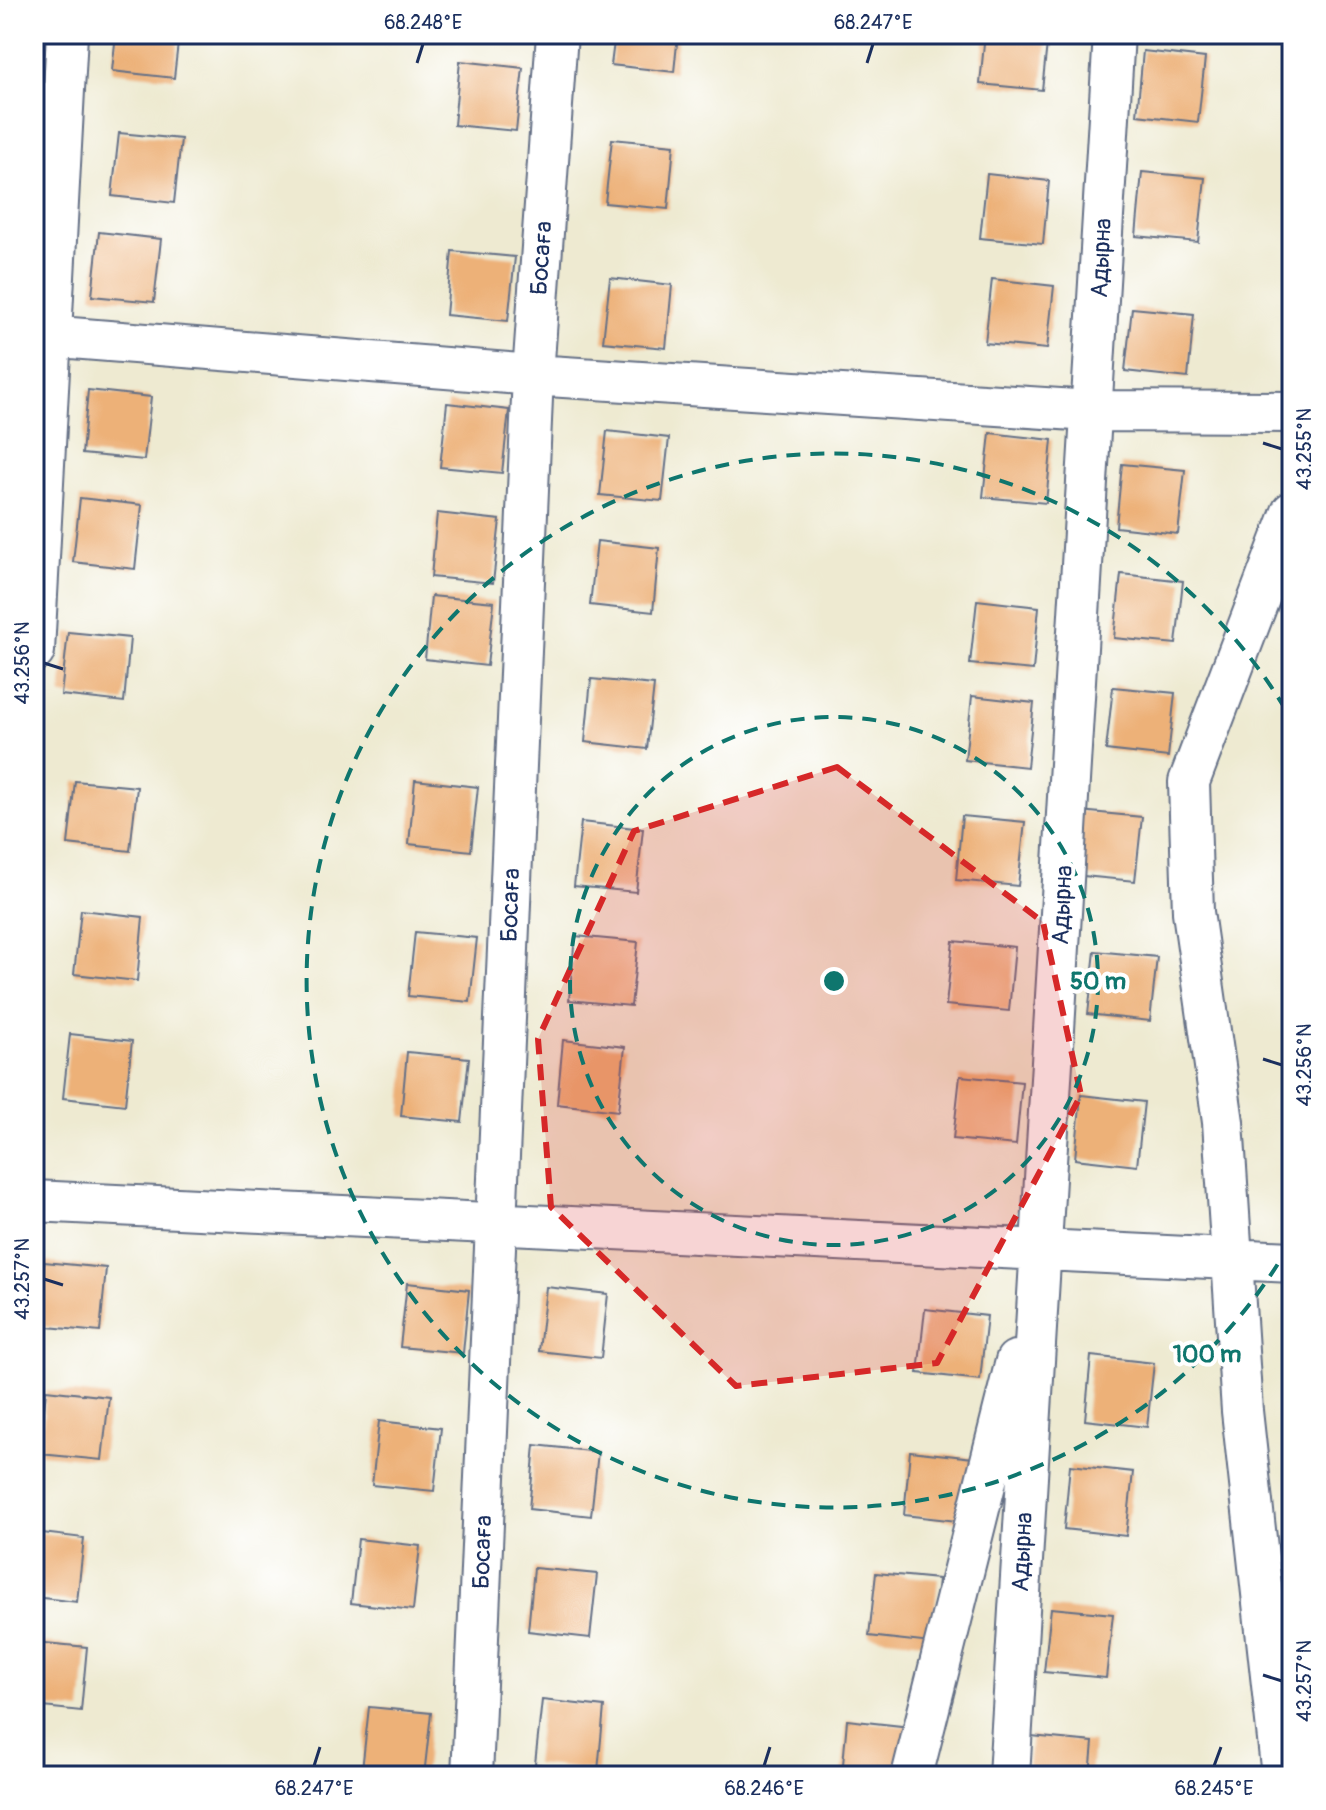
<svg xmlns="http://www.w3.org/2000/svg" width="1326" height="1810" viewBox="0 0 1326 1810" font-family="Pangolin,sans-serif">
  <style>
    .building { fill: #edb178 }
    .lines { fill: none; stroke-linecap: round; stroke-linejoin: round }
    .minor-casing { stroke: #657086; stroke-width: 44 }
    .minor { stroke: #fff; stroke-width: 40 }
    .marked { fill: #d62828; fill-opacity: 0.2; stroke: #d62828; stroke-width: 6; stroke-dasharray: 16 10; stroke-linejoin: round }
    .ticks { fill: none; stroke: #1b2f5e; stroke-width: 3 }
    .ring { fill: none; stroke: #0f766e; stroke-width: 4; stroke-dasharray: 14 10 }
    .labels { text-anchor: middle; stroke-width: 8; stroke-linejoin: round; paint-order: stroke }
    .street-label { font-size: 24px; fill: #1b2f5e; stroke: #fff }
    .centre { fill: #0f766e; stroke: #fff; stroke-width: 4 }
    .ring-label { font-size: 24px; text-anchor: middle; font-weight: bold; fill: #0f766e; stroke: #fff; stroke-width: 8; stroke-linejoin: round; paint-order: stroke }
    .neatline { fill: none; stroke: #1b2f5e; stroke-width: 3 }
    .ticks-label { font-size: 20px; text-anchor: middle; fill: #1b2f5e }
  </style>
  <rect width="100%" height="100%" fill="#fff"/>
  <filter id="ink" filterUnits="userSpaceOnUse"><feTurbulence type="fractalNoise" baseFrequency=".0125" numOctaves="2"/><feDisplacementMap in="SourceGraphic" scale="16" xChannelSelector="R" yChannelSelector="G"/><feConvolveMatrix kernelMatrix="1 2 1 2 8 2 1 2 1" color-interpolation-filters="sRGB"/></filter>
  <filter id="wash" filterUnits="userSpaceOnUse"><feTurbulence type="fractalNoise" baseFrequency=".006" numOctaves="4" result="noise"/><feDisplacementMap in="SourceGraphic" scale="32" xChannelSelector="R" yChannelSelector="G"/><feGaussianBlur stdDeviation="1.8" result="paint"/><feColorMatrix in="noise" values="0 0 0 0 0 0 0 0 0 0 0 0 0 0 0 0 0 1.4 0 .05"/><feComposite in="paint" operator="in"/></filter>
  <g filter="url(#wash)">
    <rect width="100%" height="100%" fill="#eeead1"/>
    <g id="blocks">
      <path class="building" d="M116,34h63l-5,44 -62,-7z
        M500,34h30v5l-30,-3z
        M615,34h63l-4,38 -63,-7z
        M985,34h63l-6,56 -62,-6z
        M1143,51l62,7 -7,64 -61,-7z
        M460,61l63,7 -7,63 -62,-6z
        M119,133l62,6 -7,64 -62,-7z
        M612,139l62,6 -6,64 -63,-6z
        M1142,172l63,6 -7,64 -62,-6z
        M987,174l62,7 -6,63 -63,-6z
        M99,232l62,7 -7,63 -62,-6z
        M452,251l63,6 -7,64 -62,-6z
        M610,278l62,7 -6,63 -63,-6z
        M992,279l62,7 -7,63 -62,-6z
        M1132,308l62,6 -6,64 -63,-7z
        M88,390l63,7 -7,63 -62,-6z
        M447,403l62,7 -7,63 -62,-6z
        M607,431l62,7 -7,63 -62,-6z
        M990,433l62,7 -6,63 -63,-6z
        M1122,464l63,6 -7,64 -62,-7z
        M80,498l62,7 -7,64 -62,-7z
        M437,513l63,7 -7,63 -62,-6z
        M597,541l62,7 -6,64 -63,-7z
        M1121,574l62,7 -7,63 -62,-6z
        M431,596l63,6 -7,64 -62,-7z
        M977,600l62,7 -6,63 -63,-6z
        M68,632l62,6 -6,64 -63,-7z
        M591,679l63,6 -7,64 -62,-7z
        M1113,687l62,6 -7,64 -62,-7z
        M972,696l62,7 -7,64 -62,-7z
        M415,780l63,7 -7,64 -62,-7z
        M75,781l62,6 -7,64 -62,-7z
        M1080,811l62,6 -7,64 -62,-6z
        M962,816l63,6 -7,64 -62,-6z
        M581,822l62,7 -7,63 -62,-6z
        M81,910l62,7 -6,64 -63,-7z
        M415,932l62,6 -7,64 -62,-6z
        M575,936l63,6 -7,64 -62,-6z
        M953,941l62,6 -6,64 -63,-6z
        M1095,951l62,6 -7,64 -62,-7z
        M70,1034l62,7 -7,64 -62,-7z
        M563,1040l62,7 -7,64 -61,-7z
        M407,1052l62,6 -7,64 -61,-6z
        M960,1076l62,6 -6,63 -63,-6z
        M1081,1095l63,7 -7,64 -62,-7z
        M44,1262l62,6 -6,64 -63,-6z
        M407,1283l62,7 -6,63 -63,-6z
        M546,1287l62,7 -7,64 -62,-7z
        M925,1309l62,7 -7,64 -62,-7z
        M1091,1356l63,7 -7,64 -62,-7z
        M46,1390l63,7 -7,63 -62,-6z
        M379,1421l62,7 -7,63 -62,-6z
        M535,1445l63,7 -7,64 -62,-7z
        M910,1451l63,7 -7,64 -62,-7z
        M1070,1465l63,7 -7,64 -62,-7z
        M34,1532l50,6 -7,64 -43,-5z
        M358,1539l62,7 -7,64 -62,-7z
        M534,1568l63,6 -7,64 -62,-7z
        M876,1573l62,6 -7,64 -62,-7z
        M1051,1608l62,6 -7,64 -62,-6z
        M34,1642l53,5 -6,64 -47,-5z
        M542,1700l62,7 -6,64 -63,-7z
        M369,1707l62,6 -7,63 -62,-6z
        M847,1720l63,7 -6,49h-62z
        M1031,1736l62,6 -3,34h-63z"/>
    </g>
  </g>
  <g filter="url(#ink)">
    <use href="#blocks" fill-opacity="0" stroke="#657086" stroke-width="2"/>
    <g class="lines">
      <g class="minor-casing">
        <path id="minor" d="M34,335l499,40 558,36 201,1
          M34,651l33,-617
          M34,1201l1258,61
          M472,1776l61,-1401 24,-341
          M912,1776l104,-415
          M1009,1776l105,-1742
          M1282,1776l-40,-365 -19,-289 -30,-210 -4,-130 103,-270"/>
      </g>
      <use href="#minor" class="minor"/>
    </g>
  </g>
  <path class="marked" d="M837,767l206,155 38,173 -144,268 -201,23 -185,-179 -13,-168 96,-208z"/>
  <path class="ticks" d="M417,63l6,-19M867,63l6,-19M1263,443l19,6M44,663l19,6M1263,1059l19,6M44,1279l19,6M1263,1675l19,6M314,1766l6,-19M764,1766l6,-19M1214,1766l7,-19"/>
  <g class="ring">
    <circle cx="834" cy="981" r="264"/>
    <path d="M1290 1244A527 527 0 1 1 1290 717"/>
  </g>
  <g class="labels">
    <g class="street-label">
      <text transform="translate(541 258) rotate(-86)" y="8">Босаға</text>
      <text transform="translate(1101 258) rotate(-87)" y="8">Адырна</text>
      <text transform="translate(510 905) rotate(-88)" y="8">Босаға</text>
      <text transform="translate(1062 905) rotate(-87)" y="8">Адырна</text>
      <text transform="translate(482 1552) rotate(-88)" y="8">Босаға</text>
      <text transform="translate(1022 1552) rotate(-87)" y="8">Адырна</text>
    </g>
  </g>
  <circle cx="834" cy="981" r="12" class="centre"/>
  <g class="ring-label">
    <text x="1098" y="989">50 m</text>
    <text x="1207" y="1362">100 m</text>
  </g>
  <rect width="1326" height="1810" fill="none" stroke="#fff" stroke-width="88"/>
  <rect x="44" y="44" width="1238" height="1722" class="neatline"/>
  <g class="ticks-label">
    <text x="423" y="29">68.248°E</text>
    <text x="873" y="29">68.247°E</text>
    <text transform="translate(1304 449) rotate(-90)" y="7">43.255°N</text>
    <text transform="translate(22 663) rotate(-90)" y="7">43.256°N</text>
    <text transform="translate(1304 1065) rotate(-90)" y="7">43.256°N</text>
    <text transform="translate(22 1279) rotate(-90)" y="7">43.257°N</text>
    <text transform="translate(1304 1681) rotate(-90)" y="7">43.257°N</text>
    <text x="314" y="1795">68.247°E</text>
    <text x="764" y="1795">68.246°E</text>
    <text x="1214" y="1795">68.245°E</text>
  </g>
</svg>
